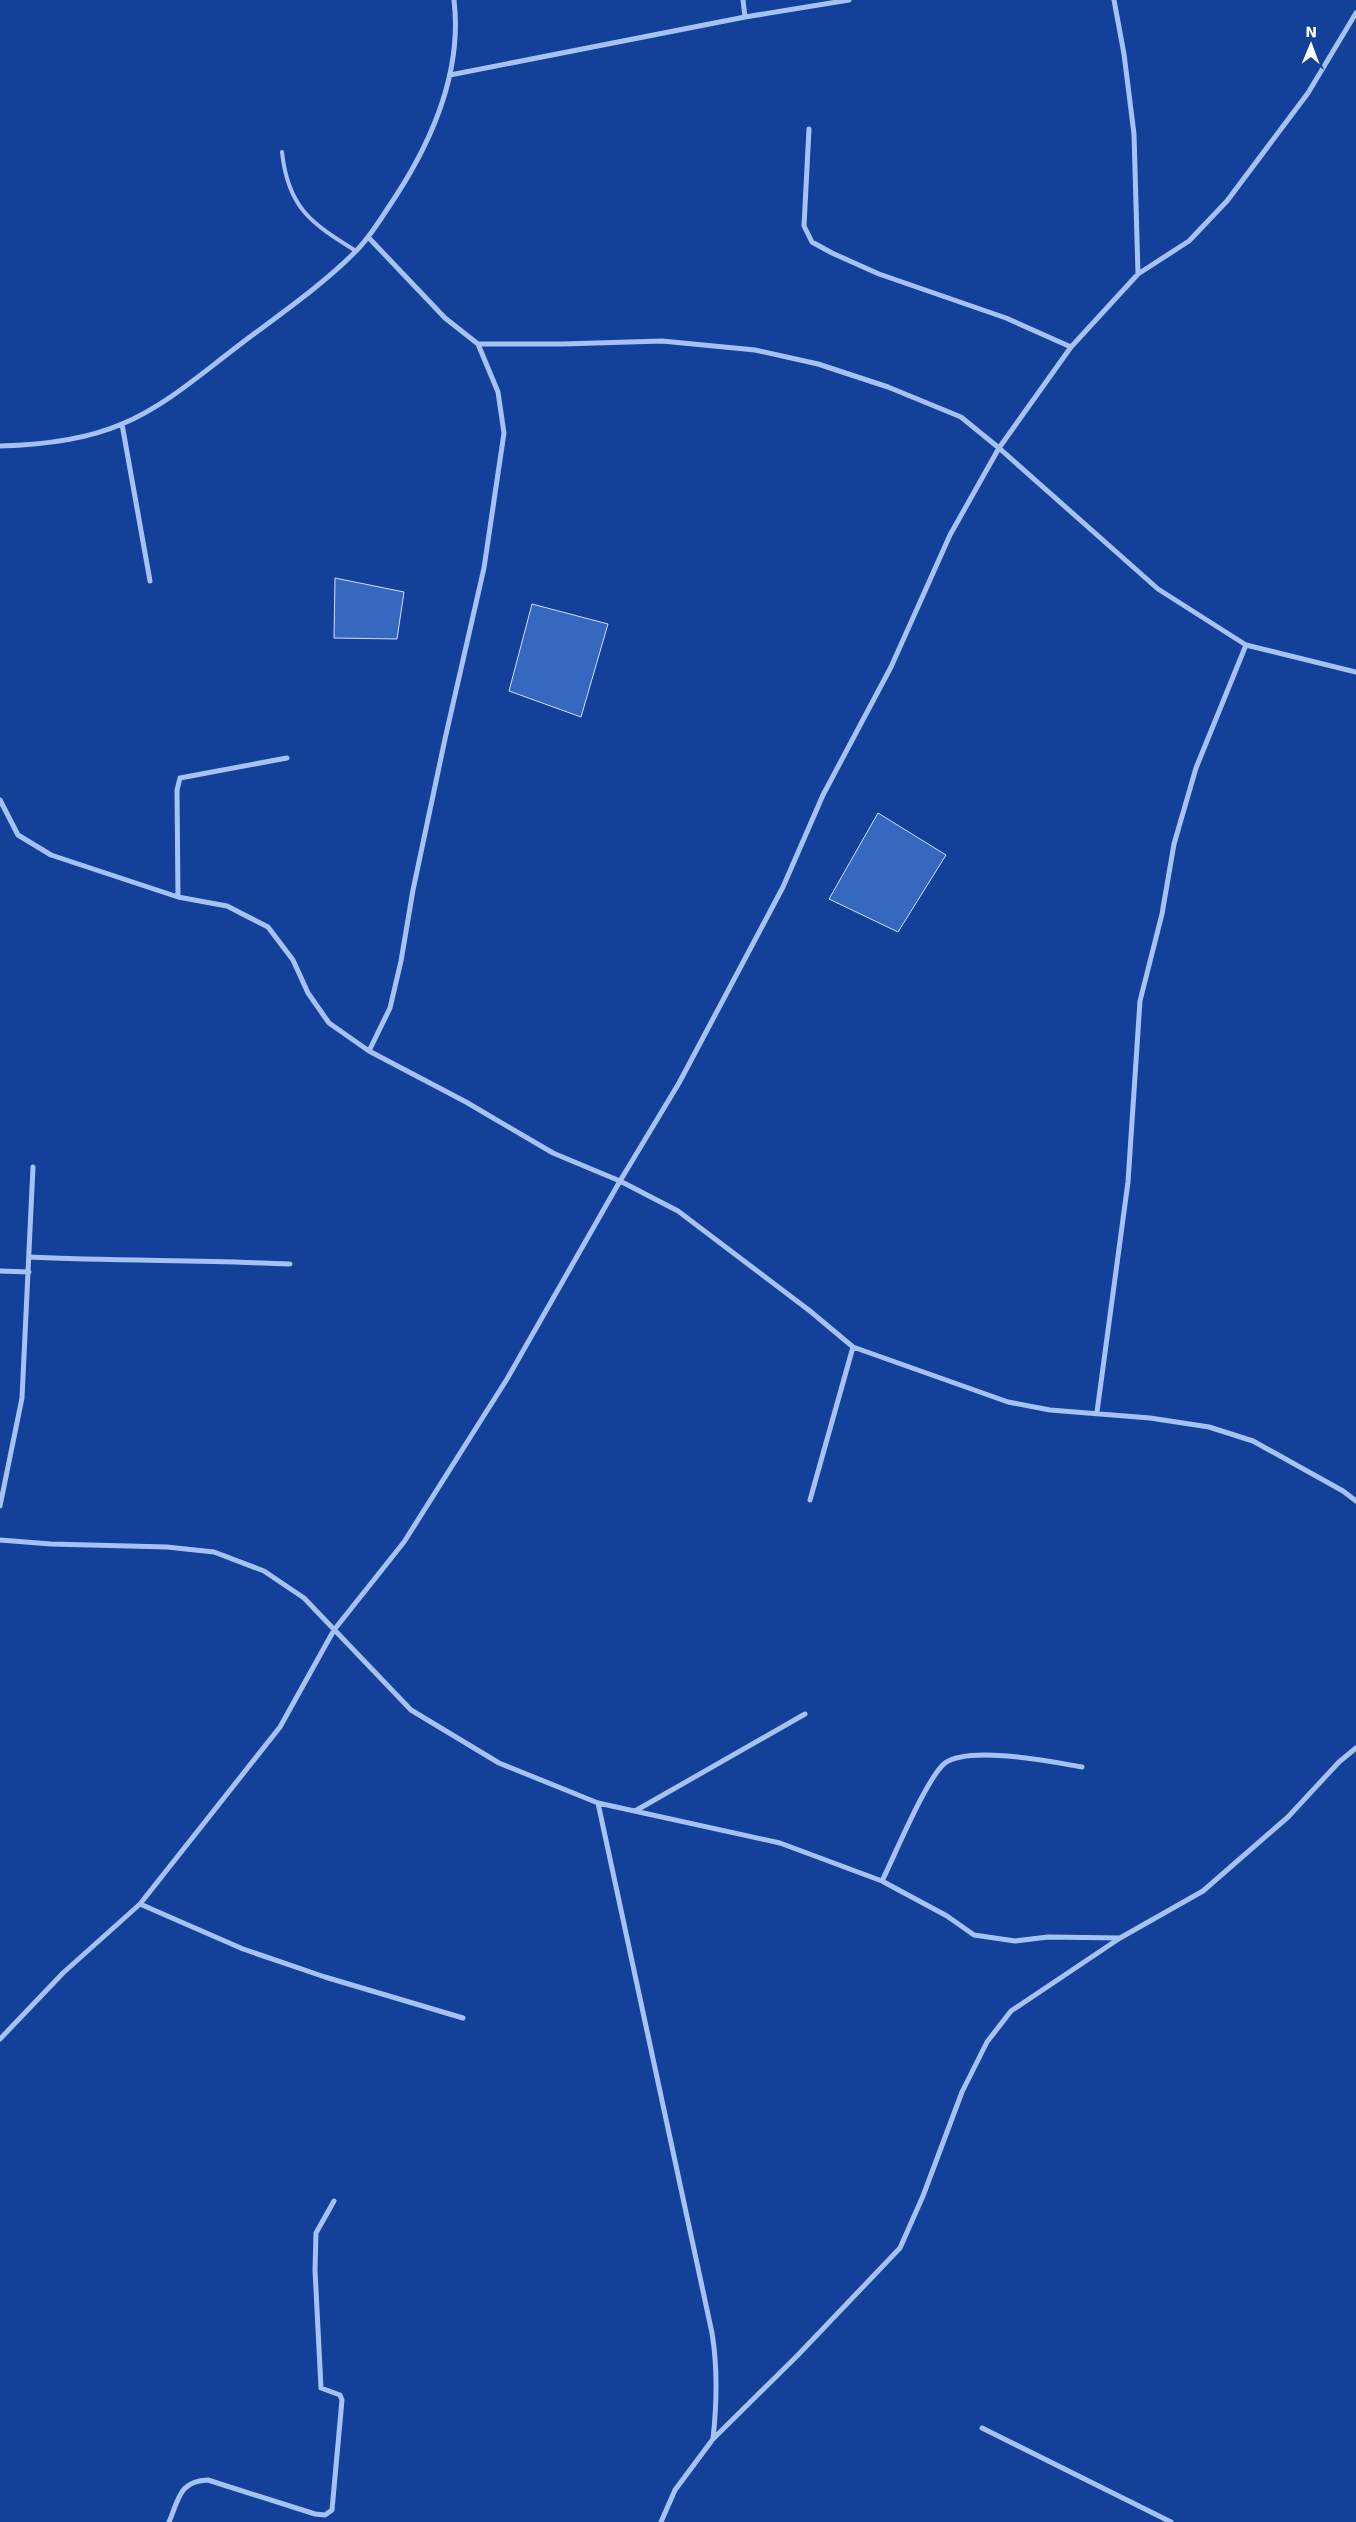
<svg xmlns="http://www.w3.org/2000/svg" width="1356" height="2522" viewBox="0 0 1356 2522" font-family="'DejaVu Sans',sans-serif">
  <style>
    .building { fill: #3768bf; stroke: #cedffd }
    .lines { fill: none; stroke-linecap: round; stroke-linejoin: round }
    .lane { stroke: #a6c2f3; stroke-width: 4 }
    .street { stroke: #a6c2f3; stroke-width: 5 }
  </style>
  <rect width="100%" height="100%" fill="#134199"/>
  <path class="building" d="M335,578l69,14 -7,47 -63,-1z
    M532,604l76,20 -27,93 -72,-26z
    M878,813l68,42 -48,77 -69,-33z"/>
  <g class="lines">
    <path class="lane" d="M282,152c6,56 29,71 74,99"/>
    <path class="street" d="M743,0l2,17
      M1114,0l10,54 10,80 4,140
      M450,75l295,-58 104,-17
      M809,129l-5,97 8,16 20,11 47,21 127,44 65,29
      M368,237l77,81 33,26h85l99,-3 93,9 63,14 70,23 73,30 38,31 159,141 88,56 110,27
      M122,424l28,157
      M0,446c41,-1 85,-6 122,-22 43,-18 79,-50 116,-78 38,-29 86,-62 118,-95 13,-13 22,-28 32,-43 41,-60 75,-133 66,-208
      M0,800l18,35 33,20 127,42 49,9 41,21 25,33 15,33 21,30 40,28 97,51 87,51 67,28 58,30 132,100 43,36 155,55 42,8 100,8 59,9 44,14 90,50 13,10
      M178,897l-1,-107 3,-12 107,-20
      M369,1051l21,-43 11,-47 12,-71 32,-151 39,-171 20,-135 -6,-41 -20,-48
      M29,1257c87,4 174,3 261,7
      M0,1271l29,1
      M1097,1412l31,-230 12,-181 22,-87 12,-70 22,-76 50,-123
      M810,1500l43,-153
      M0,1506l22,-108 11,-231
      M0,1540l51,4 116,3 47,5 50,19 40,27 107,112 88,53 99,40 182,40 102,38 65,35 27,19 41,6 33,-4 72,1
      M598,1803l114,530c6,36 5,69 1,106
      M635,1811l170,-97
      M882,1881c12,-24 45,-104 63,-118 25,-18 107,-1 137,4
      M140,1904l103,45 82,28 138,41
      M0,2039l63,-66 77,-69 140,-177 54,-97 70,-88 103,-163 113,-198 59,-98 104,-196 40,-92 68,-128 59,-132 49,-87 72,-101 67,-73 51,-33 38,-40 81,-108 48,-80
      M982,2428l189,94
      M169,2522c10,-23 10,-41 39,-42l107,34 10,1 7,-5 10,-110 -2,-5 -19,-7 -6,-118 1,-37 18,-32
      M661,2522l14,-32 38,-51 84,-83 103,-108 23,-52 39,-104 25,-50 24,-31 109,-73 83,-47 85,-74 51,-55 17,-14"/>
  </g>
  <g transform="translate(1311 45) rotate(1)" stroke="#134199" stroke-width="4" paint-order="stroke">
  <path d="M0-4L9 19L0 12L-9 19Z" fill="#ffffff"/>
  <text y="-8" font-size="14" font-weight="bold" text-anchor="middle" fill="#ffffff">N</text>
  </g>
</svg>
